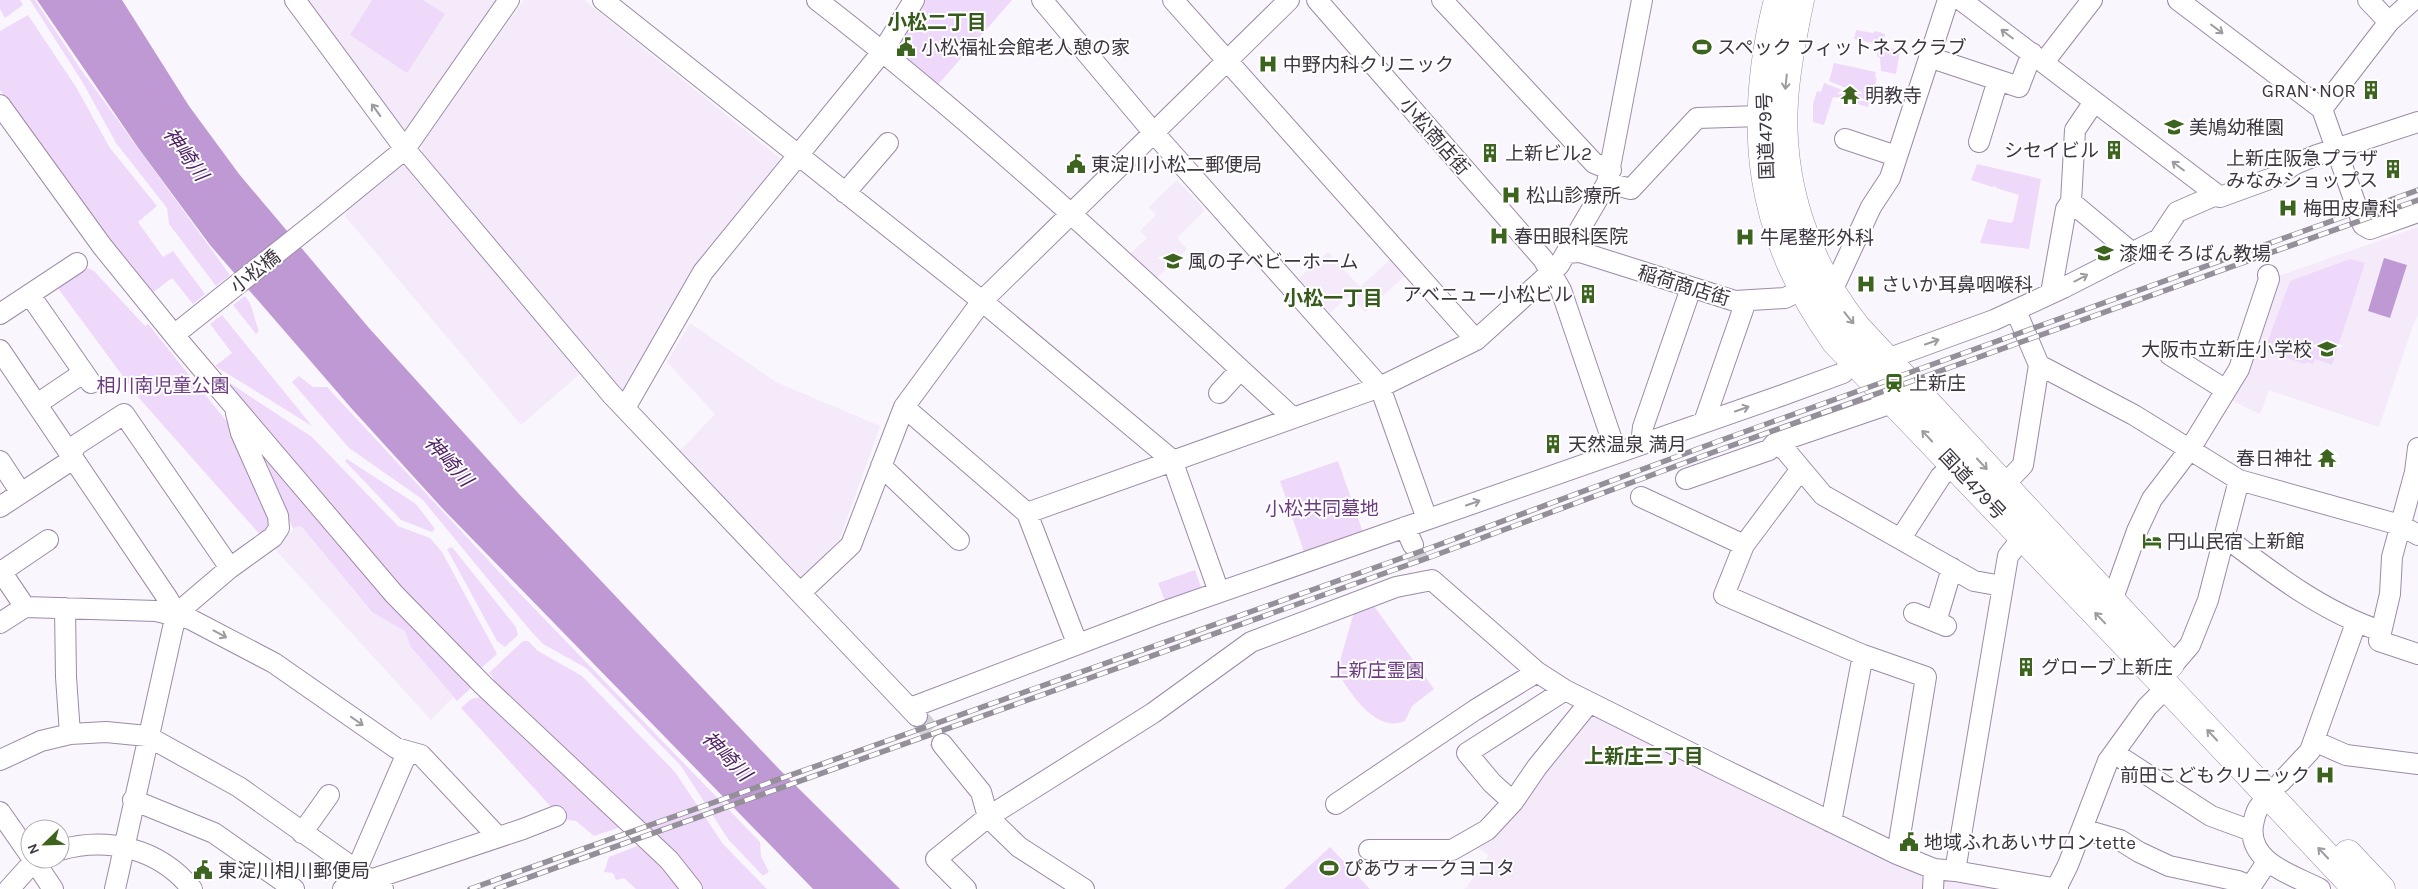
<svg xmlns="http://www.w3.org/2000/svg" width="2418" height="889" viewBox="0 0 2418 889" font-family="Karla,'Noto Sans JP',sans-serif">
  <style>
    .built { fill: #f4eafa }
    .green { fill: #efd9fb }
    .water { fill: #bf99d3 }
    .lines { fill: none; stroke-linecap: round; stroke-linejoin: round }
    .minor-tunnel { stroke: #d4d0d8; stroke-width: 20; stroke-dasharray: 20 10; stroke-linecap: butt }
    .minor-casing { stroke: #9d8aa8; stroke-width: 22 }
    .highway-casing { stroke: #9d8aa8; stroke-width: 29 }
    .minor { stroke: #fff; stroke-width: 20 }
    .highway { stroke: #fff; stroke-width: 28 }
    .rail-casing { stroke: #958f99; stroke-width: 5.5 }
    .rail { stroke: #fff; stroke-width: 4; stroke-dasharray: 11; stroke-linecap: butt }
    .oneway { stroke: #9e9aa0 }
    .labels { text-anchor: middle; stroke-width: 4; stroke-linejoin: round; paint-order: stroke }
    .poi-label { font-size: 19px; fill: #3e3642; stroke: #fff; text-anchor: start }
    .street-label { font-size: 19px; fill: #3e3642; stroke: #fff }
    .park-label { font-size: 19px; fill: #6c3b82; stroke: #fff }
    .neighbourhood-label { font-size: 20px; font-weight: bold; fill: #365a1b; stroke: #fff }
    .water-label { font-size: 20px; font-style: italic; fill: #512166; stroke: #fff }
  </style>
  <rect width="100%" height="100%" fill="#faf6fd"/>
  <path class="built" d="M301,0h195l-94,134z
    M524,0h60l198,160 -156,232 -9,1 -195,-233v-16z
    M401,164l9,2 171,207 -60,52 -176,-209 4,-8z
    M1177,180l28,30 -28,28 10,11 -33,32 -25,-26 18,-17 -7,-7 16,-16 -7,-8z
    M2418,227v89l-5,9 -34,102 -110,-37 -9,24 -35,-17 48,-119z
    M1328,252l32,35 34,-31 15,16 -44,40 -16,-17 -19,18 -31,-35z
    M690,323l86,59 104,44 -40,112 -38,41 -10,-1 -114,-125 37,-39 -48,-52z
    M301,526l72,87 32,18 5,15 43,51 -22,23 -159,-174 20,-14 1,-4z
    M1594,711l326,159 8,19h-465l3,-1 23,-33 -18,-12z
    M1957,876l67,13h-86v-4z"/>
  <path class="green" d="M0,0h20l3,5 -18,13 -5,-9z
    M30,0h5l47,71 148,204 -14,11 -47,-62 -2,-16 -51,-65 -33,-60z
    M372,0h51l22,14 -38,59 -57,-38z
    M924,0h88l-77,88 -36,-30 -2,-14z
    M28,15l48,72 34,61 47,58 -19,16 25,35 10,-6 32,43 -12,10 -21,-26 -21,16 -151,-204v-59z
    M1856,30l17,3 2,-2 10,3 -1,6 5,2 -2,5 13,4 -4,23 -15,-3 -1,-13 -3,-2 1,-12 -24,-5z
    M1834,63l42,9 -1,5 2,1 -9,29 -18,-5 -2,-6h4l2,-11h-3l-3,4 -19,-8z
    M1824,83l21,8 -2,5 -4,2 -6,-1 -9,28 -11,-3v-18l4,-13 4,1z
    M1977,164l64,15 -12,70 -49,-6 8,-24 23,4 2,-2 6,-26 -23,-7v-2l-4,1 -21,-7z
    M2350,259l15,4 -33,102 -17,-6 -2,5 -7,-2 -1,2 -41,-13 26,-70z
    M88,268l6,3 51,55 3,-2 80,99 43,92 -2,17 -7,5 -123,-139 -82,-111z
    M245,296c8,9 9,23 14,35l-3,3 -23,-29z
    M222,315l90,111 -97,-60 17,-13 -22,-29z
    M299,376l14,11h14l176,189 257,266 1,14 8,16 -6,4 -35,-37 -47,-73 -95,-98 -43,-24 -14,-15 -107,-130 -73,-51 -57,-66z
    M225,380l87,57 86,89 32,12 12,14 55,102 -19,17 -35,-34z
    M254,442l218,245 -15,14 -47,-55 -5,-15 -32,-18 -72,-87 -8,2z
    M347,459l69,45 19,25 -3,3 -31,-12 -56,-59z
    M1338,461l26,74 -59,20 -25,-74z
    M452,547l64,80 2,8 -13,12 -8,-6 -50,-92z
    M1195,570l6,17 -4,5 -31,11 -8,-20z
    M1371,602l63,87 -22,17 -7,15c-29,13 -56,-29 -68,-50l18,-62z
    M523,641h5l10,10 44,25 93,96 48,72 44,45h-67l-210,-206 4,-4 -5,-6z
    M481,697l140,130 -27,9 -18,-15 -14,-2 -101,-111 10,-9z
    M642,844l41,45h-47l-12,-11 -8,2 -3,-7 -9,-1 5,-15z
    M1330,847l40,42h-86z"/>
  <path class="water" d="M37,0h85l67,106 50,68 130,154 150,166 260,275 121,120h-87l-370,-380 -91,-100 -142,-164 -71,-96z
    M2384,258l23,7 -17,53 -22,-7z"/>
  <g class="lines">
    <path class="minor-tunnel" d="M1413,545l7,20
      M917,716l25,28"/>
    <g class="minor-casing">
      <path id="minor" d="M295,0l110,149 207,246 305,321
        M603,0l379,301 190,159 47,132
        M817,0c167,129 320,274 475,417
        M1042,0l111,132 227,255 47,132
        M1173,0l303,340
        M1317,0l226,259 18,31 55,162
        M1442,0l152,163 17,7
        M1961,0l259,197 55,-20 20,-13 22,-9 101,-33
        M2178,0l144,109 41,116 7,4 48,-17
        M2368,0l21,22
        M1929,57l69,23
        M2044,62l48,-62
        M0,105l102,141 81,100 211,248 89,91 186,175 23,29
        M2322,109l67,-87 24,-22
        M1845,139l51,17
        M1979,142l19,-62 21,7 13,-34
        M1607,183l24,6 66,-71 64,-2
        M845,193l43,-50
        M2071,202l60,50
        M1566,253l14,-1 155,49 50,-3 18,-9
        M1831,293l40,-86 19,-29 58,-178
        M2051,293l15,-84 5,-7 4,-72 19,-28
        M30,295l61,88
        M2016,311l23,54
        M0,314l77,-51
        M174,335l148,-118 83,-68 104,-149
        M0,350l168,249 8,15
        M2170,355l56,35
        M1887,359l107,-39 69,-32 96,-49 18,-27 39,-17
        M1219,393l21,-23
        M1895,402l-120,41 11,8 37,44 151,86 28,5
        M37,404l46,-31
        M904,407l123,106 50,130
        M625,408l78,-136 180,-221 31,-51
        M1704,422l42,-121
        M1641,444l2,-17 48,-139
        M2418,448l-3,24 -23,85 -2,37 -11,47 39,13
        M0,461l21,32
        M881,466l78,74
        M1801,469l-57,76 -20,50 139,60 63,22 -29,177
        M1686,479l83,-29 6,-7
        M2003,486l20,-21 16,-100 95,50 105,65 161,45 18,10
        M1641,497l103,48
        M0,507l67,-44 9,-18 48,-31 106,154
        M1027,513l353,-126 96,-47 83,-75 48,-82 35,-183
        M1405,527l8,18
        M2225,537c49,37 98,75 156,94
        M1901,538l40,-62 14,-11
        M0,570l25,37
        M1,572l47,-32
        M800,593l51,-48 53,-138 78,-106 307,-301
        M2112,601l25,-70 15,-32 38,-50 49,-80 30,-90 -1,-4
        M65,608l1,69 4,57
        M1914,613l32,13
        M1936,622l16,-54
        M0,623l25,-16 131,4 34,8 84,44 122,85 25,7 77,82
        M2172,666l18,-21 18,-45 31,-120
        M910,708l250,-95 623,-218 60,-22 11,-13
        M2314,741l32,14 72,9
        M942,744l39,48 7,25 31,30 65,42
        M2114,753l97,63 41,15
        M0,760l41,-19 29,-7 36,-2 41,4 92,51 144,102
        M2281,782l29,-31 46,-128
        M2269,796c-11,11 -13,13 -16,29 -6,38 41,50 67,64
        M133,800l81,33 80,56
        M1513,802l-21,-19 -25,-30 98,-63
        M1336,804l139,-94 62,-38
        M0,812l30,43
        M1831,822l32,-167
        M2082,829l38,11 19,12 30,14 69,15 13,5 16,-24
        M302,833l27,-38
        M60,850c48,-14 100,-1 132,39
        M1369,850h83l35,-20 26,-28 24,-35 52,-64
        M33,859l20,30
        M356,871l51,-118
        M1955,871l53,-315 15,-19
        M9,889l18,-20 14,-10
        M115,889l61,-275 54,-46 43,-31 6,-9 -1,-12 -37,-83 -5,-20
        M343,889l180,-60 33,-13
        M966,889l-30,-30 52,-42 165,-104 98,-71 145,-55 36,-7 105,92 28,18 158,79 174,85 37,15 21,2 103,18
        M1933,889l1,-20
        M2056,889l12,-24 40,-104 39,-54 20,-20"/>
    </g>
    <g class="highway-casing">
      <path id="highway" d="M1778,0c-32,127 -20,234 58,342l331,345 190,202
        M1800,0c-7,33 -14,67 -16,101 -5,82 22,163 73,227l313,336
        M2348,854l33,35"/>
    </g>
    <use href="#minor" class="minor"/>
    <use href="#highway" class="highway"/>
    <g class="rail-casing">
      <path id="rail" d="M470,889l960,-341 289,-107 699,-251
        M496,889l937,-333 289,-107 696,-249"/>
    </g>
    <use href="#rail" class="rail"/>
  </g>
  <defs><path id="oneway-shaft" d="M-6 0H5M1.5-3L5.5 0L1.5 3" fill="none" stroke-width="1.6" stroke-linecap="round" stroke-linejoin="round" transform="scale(1.25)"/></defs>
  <g class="oneway">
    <use href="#oneway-shaft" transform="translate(2217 29) rotate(37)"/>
    <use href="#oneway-shaft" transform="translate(2007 34) rotate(-143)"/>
    <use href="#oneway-shaft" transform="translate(1786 82) rotate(96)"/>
    <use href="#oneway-shaft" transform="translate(376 110) rotate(-126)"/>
    <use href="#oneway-shaft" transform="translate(2178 166) rotate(-143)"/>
    <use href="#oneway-shaft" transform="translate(2081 278) rotate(-28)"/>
    <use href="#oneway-shaft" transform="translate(1849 318) rotate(51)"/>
    <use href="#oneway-shaft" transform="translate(1932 342) rotate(-19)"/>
    <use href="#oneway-shaft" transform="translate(1742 409) rotate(-19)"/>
    <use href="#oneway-shaft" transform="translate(1927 436) rotate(-133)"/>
    <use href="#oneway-shaft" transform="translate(1982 464) rotate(47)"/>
    <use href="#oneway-shaft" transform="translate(1473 503) rotate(-19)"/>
    <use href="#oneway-shaft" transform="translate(2100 618) rotate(-134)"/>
    <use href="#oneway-shaft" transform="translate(220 634) rotate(28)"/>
    <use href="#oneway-shaft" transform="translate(357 721) rotate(35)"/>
    <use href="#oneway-shaft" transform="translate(2212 735) rotate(-133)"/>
    <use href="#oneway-shaft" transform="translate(2323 853) rotate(-133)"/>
  </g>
  <defs>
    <g id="civic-bare" transform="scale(1.5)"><path d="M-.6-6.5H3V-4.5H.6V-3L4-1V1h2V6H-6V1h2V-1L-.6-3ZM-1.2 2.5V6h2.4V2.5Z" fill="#3d641f" stroke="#fff" stroke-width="2.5" paint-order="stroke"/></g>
    <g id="stadium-bare" transform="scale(1.5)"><path d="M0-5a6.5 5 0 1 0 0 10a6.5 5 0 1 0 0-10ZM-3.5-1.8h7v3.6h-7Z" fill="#3d641f" stroke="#fff" stroke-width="2.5" paint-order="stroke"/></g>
    <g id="hospital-bare" transform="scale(1.5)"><path d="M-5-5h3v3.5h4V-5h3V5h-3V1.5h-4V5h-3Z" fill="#3d641f" stroke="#fff" stroke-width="2.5" paint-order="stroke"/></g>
    <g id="building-bare" transform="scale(1.5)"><path d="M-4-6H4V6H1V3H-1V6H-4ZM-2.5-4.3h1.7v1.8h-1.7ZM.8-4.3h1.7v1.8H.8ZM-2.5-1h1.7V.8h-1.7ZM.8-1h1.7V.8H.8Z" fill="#3d641f" stroke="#fff" stroke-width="2.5" paint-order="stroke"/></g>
    <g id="temple-bare" transform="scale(1.5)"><path d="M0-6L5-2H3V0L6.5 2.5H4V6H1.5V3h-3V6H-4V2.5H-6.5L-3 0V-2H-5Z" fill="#3d641f" stroke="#fff" stroke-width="2.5" paint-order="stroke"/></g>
    <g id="school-bare" transform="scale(1.5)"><path d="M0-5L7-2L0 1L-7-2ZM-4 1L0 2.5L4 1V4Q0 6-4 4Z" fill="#3d641f" stroke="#fff" stroke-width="2.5" paint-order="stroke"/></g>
    <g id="station-bare" transform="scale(1.5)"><path d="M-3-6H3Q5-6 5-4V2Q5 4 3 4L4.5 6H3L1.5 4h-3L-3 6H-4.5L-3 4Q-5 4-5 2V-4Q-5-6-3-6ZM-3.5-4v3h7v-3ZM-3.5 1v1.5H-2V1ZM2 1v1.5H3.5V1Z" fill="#3d641f" stroke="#fff" stroke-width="2.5" paint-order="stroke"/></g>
    <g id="hotel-bare" transform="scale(1.5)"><path d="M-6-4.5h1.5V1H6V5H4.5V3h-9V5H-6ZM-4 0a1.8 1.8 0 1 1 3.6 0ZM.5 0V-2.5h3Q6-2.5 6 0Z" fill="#3d641f" stroke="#fff" stroke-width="2.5" paint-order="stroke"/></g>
  </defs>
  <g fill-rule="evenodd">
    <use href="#civic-bare" x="906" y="47"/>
    <use href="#stadium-bare" x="1702" y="47"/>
    <use href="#hospital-bare" x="1268" y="64"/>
    <use href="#building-bare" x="2371" y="90"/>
    <use href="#temple-bare" x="1850" y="95"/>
    <use href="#school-bare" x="2174" y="127"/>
    <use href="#building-bare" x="2114" y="150"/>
    <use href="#building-bare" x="1490" y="153"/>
    <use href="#civic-bare" x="1076" y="164"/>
    <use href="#building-bare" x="2393" y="169"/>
    <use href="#hospital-bare" x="1511" y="195"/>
    <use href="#hospital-bare" x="2288" y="208"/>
    <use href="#hospital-bare" x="1499" y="236"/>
    <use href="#hospital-bare" x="1745" y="237"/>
    <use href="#school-bare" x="2104" y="253"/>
    <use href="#school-bare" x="1173" y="261"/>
    <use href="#hospital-bare" x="1866" y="284"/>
    <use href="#building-bare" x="1588" y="294"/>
    <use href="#school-bare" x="2327" y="349"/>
    <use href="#station-bare" x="1894" y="383"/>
    <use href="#building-bare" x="1553" y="444"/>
    <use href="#temple-bare" x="2327" y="458"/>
    <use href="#hotel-bare" x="2152" y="541"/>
    <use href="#building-bare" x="2026" y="667"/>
    <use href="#hospital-bare" x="2325" y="775"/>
    <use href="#civic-bare" x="1909" y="842"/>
    <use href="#stadium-bare" x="1329" y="868"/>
    <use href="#civic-bare" x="203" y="870"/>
  </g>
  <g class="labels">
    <g class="poi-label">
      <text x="921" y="54">小松福祉会館老人憩の家</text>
      <text x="1717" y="54">スペック フィットネスクラブ</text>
      <text x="1283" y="71">中野内科クリニック</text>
      <text x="2356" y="97" text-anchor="end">GRAN･NOR</text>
      <text x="1865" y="102">明教寺</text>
      <text x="2189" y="134">美鳩幼稚園</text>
      <text x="2099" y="157" text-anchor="end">シセイビル</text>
      <text x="1505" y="160">上新ビル2</text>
      <text x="2378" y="165" text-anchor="end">上新庄阪急プラザ<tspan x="2378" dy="22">みなみショップス</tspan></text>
      <text x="1091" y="171">東淀川小松二郵便局</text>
      <text x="1526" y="202">松山診療所</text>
      <text x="2303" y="215">梅田皮膚科</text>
      <text x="1514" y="243">春田眼科医院</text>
      <text x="1760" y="244">牛尾整形外科</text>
      <text x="2119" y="260">漆畑そろばん教場</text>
      <text x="1188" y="268">風の子ベビーホーム</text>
      <text x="1881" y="291">さいか耳鼻咽喉科</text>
      <text x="1573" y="301" text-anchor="end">アベニュー小松ビル</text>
      <text x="2312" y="356" text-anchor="end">大阪市立新庄小学校</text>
      <text x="1909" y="390">上新庄</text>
      <text x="1568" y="451">天然温泉 満月</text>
      <text x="2312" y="465" text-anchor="end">春日神社</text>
      <text x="2167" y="548">円山民宿 上新館</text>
      <text x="2041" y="674">グローブ上新庄</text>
      <text x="2310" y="782" text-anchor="end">前田こどもクリニック</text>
      <text x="1924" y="849">地域ふれあいサロンtette</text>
      <text x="1344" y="875">ぴあウォークヨコタ</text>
      <text x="218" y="877">東淀川相川郵便局</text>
    </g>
    <g class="street-label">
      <text transform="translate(1435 136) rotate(49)" y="7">小松商店街</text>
      <text transform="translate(1765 136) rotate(-92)" y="7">国道479号</text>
      <text transform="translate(255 271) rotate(-38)" y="7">小松橋</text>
      <text transform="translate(1684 285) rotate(17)" y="7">稲荷商店街</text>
      <text transform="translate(1973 484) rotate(47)" y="7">国道479号</text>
    </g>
    <g class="park-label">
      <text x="163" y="392">相川南児童公園</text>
      <text x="1322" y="515">小松共同墓地</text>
      <text x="1377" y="677">上新庄霊園</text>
    </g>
    <g class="neighbourhood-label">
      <text x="937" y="29">小松二丁目</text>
      <text x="1333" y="305">小松一丁目</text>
      <text x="1644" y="763">上新庄三丁目</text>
    </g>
    <g class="water-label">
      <text transform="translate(186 154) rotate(54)" y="7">神崎川</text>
      <text transform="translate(449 461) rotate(48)" y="7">神崎川</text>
      <text transform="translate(727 756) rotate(46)" y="7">神崎川</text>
    </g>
  </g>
  <g transform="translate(45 844) rotate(247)"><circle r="24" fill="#ffffff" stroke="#b2afb3"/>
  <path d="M0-4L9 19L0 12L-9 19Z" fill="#3d641f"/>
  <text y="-8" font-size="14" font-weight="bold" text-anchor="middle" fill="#3e3642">N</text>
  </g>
</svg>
